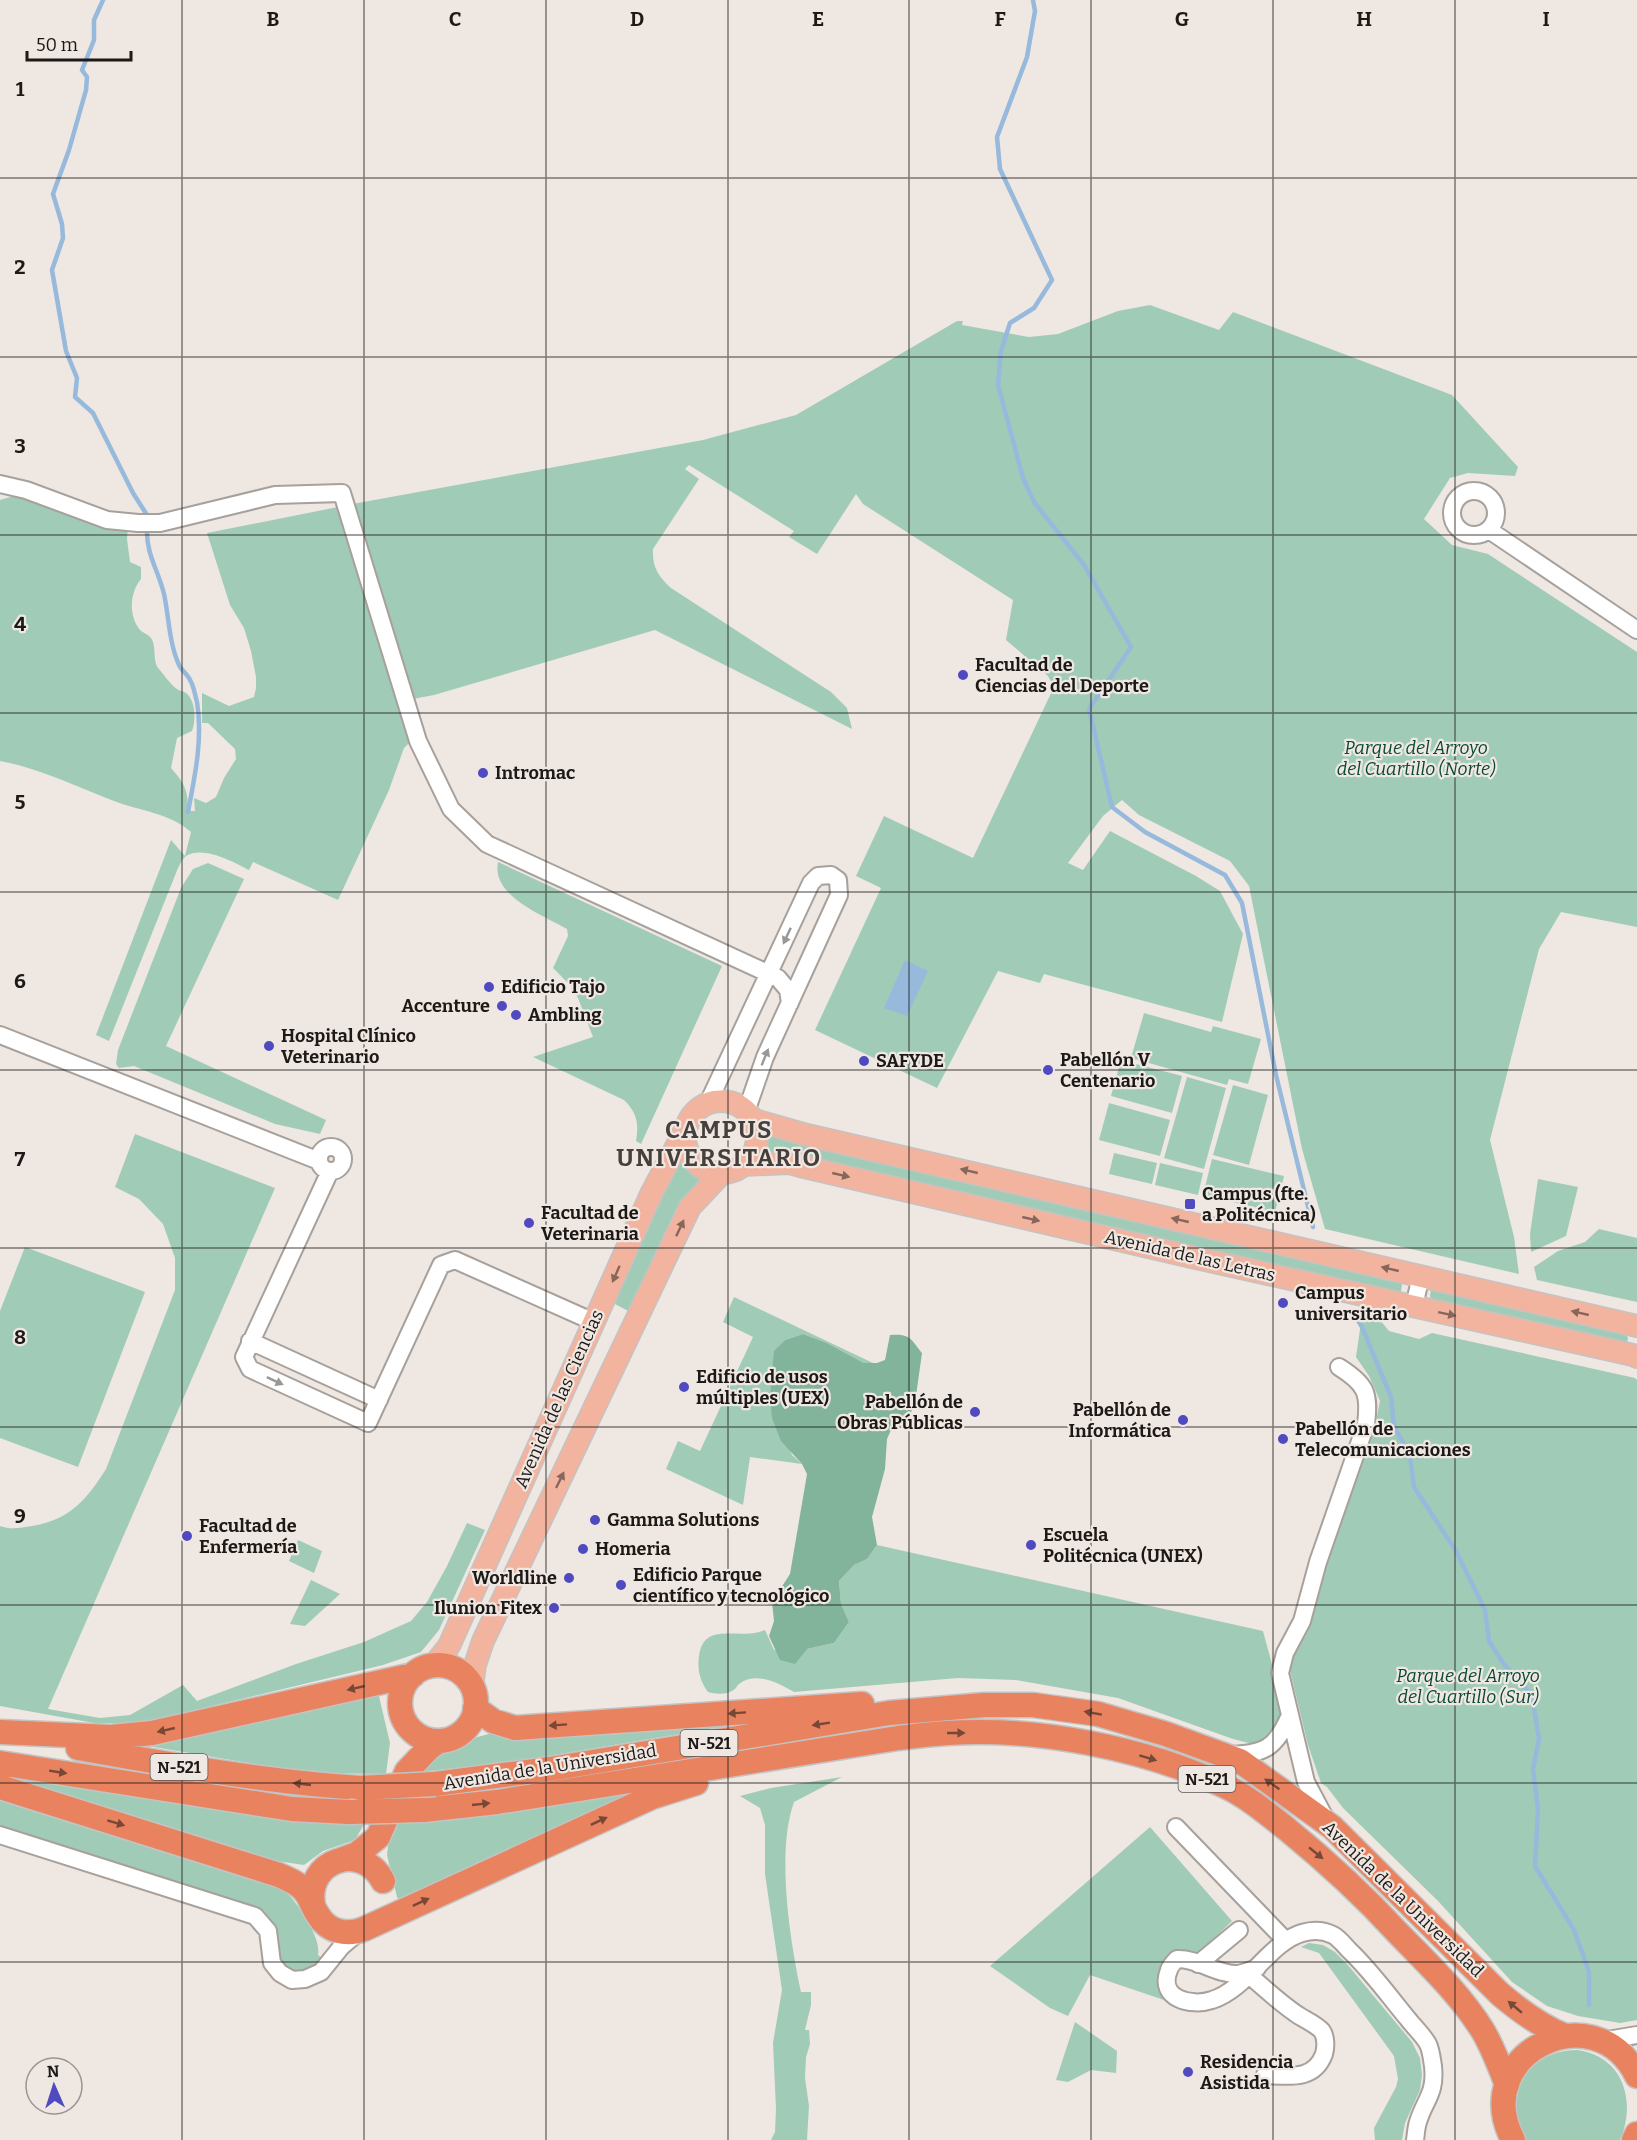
<svg xmlns="http://www.w3.org/2000/svg" width="1637" height="2140" viewBox="0 0 1637 2140" font-family="Bitter,serif">
  <style>
    .green { fill: #a0ccb7 }
    .forest { fill: #82b39b }
    .water { fill: #97b9db }
    .lines { fill: none; stroke-linecap: round; stroke-linejoin: round }
    .stream { stroke: #97b9db; stroke-width: 4.5 }
    .minor-casing { stroke: #a7a09b; stroke-width: 20 }
    .major-casing { stroke: #c4c3c3; stroke-width: 24 }
    .highway-casing { stroke: #c4c3c3; stroke-width: 27 }
    .minor { stroke: #fff; stroke-width: 16 }
    .major { stroke: #f2b49f; stroke-width: 21 }
    .highway { stroke: #e9825f; stroke-width: 24 }
    .highway-bridge-casing { stroke: #c4c3c3; stroke-width: 27; stroke-linecap: butt }
    .highway-bridge { stroke: #e9825f; stroke-width: 24 }
    .oneway { fill: #999897 }
    .oneway2 { fill: #87665b }
    .oneway3 { fill: #784837 }
    .grid { fill: none; stroke: #1c1917; stroke-width: 1.5; stroke-opacity: 0.55 }
    .poi-dot { fill: #504ac1; stroke: #efe7e2; stroke-width: 2 }
    .labels { text-anchor: middle; stroke-width: 4.5; stroke-linejoin: round; paint-order: stroke }
    .shield { fill: #efe7e2; stroke: #5b5754; stroke-width: 1.5 }
    .shield-label { font-size: 16px; font-weight: bold; fill: #1c1917 }
    .poi-label { font-size: 18px; font-weight: bold; fill: #1c1917; stroke: #efe7e2; text-anchor: start }
    .park-label { font-size: 18px; font-style: italic; fill: #074932; stroke: #efe7e2 }
    .street-label { font-size: 18px; fill: #1c1917; stroke: #efe7e2 }
    .district-label { font-size: 24px; font-weight: bold; letter-spacing: 1.5px; fill: #463f3b; stroke: #efe7e2 }
    .grid-label { font-size: 20px; text-anchor: middle; font-weight: bold; fill: #1c1917; stroke: #efe7e2; stroke-width: 4.5; stroke-linejoin: round; paint-order: stroke }
  </style>
  <rect width="100%" height="100%" fill="#efe7e2"/>
  <path class="green" d="M1150,305l69,25 14,-18 219,83 66,72 -3,9 -47,-3 -18,5 -26,41 28,26 36,9 149,98v275l-76,-15 -22,37 -49,191 24,97 5,37 -194,-45 -23,-80 -53,-263 -19,-25 -91,-46 -17,-15 -19,16 -35,47 15,7 27,-39 86,45 24,15 23,43 -21,88 -178,-48 -4,9 -42,-12 -61,117 -122,-58 66,-142 -25,-12 28,-60 89,42 81,-171 -6,-11 -42,-36 7,-40 -150,-96 -7,-10 -39,60 -28,-17 5,-6 -105,-66 -4,4 14,10 -46,70c-1,18 5,27 18,39l160,104 16,16 5,21 -197,-99 -221,65 -32,6 11,38 -9,9 -15,42 -51,110 -85,-38 -4,8c-15,-8 -46,-25 -63,-14 -3,2 -6,8 -8,12l-69,173 -13,-6 75,-195 14,16 6,-24c-21,-19 -51,-21 -77,-31 -37,-14 -75,-33 -114,-40v-261l14,-4h14l100,30 -1,13 3,23 11,5v12c-11,13 -13,36 -1,51 3,3 8,4 11,8 6,9 1,23 8,31 5,6 12,16 18,20 3,2 6,2 9,4 10,8 10,27 6,38l-15,7 -6,30c14,16 17,22 17,43h7l-1,-13 12,5 10,-6 8,-19 12,-19 -1,-10 -27,-26h-6v-30l27,13 25,-9 2,-9v-11l-5,-26 -7,-23 -14,-23 -23,-72 151,-30 345,-63 93,-25 161,-94h6l-1,4 67,12 29,-3 60,-23z
    M498,862l224,104 -81,178 -5,-3c3,-18 1,-28 -12,-41l-91,-43 60,-20 -15,-39 -7,-12 -18,-18 15,-32 -1,-7c-24,-14 -76,-33 -69,-67z
    M208,863l36,16 -78,167 160,74 -6,14 -45,-10 -141,-58 -15,2 -3,-4 2,-14 63,-162 12,-19z
    M1144,1013l67,19 2,-6 48,13 -13,45 -19,-5 -2,6 -96,-27z
    M1121,1060l61,16 -10,37 -61,-17z
    M1187,1077l39,11 -22,81 -40,-11z
    M1233,1085l35,10 -19,70 -36,-10z
    M1109,1103l61,17 -10,36 -61,-16z
    M766,1131l632,147 4,7 -1,6 -5,4 -633,-145z
    M135,1134l140,54 -227,521 52,9 30,-3 53,-30 14,16 99,-37 68,-22 47,-21 16,-19 20,-36 20,-43 18,7 -46,100 -18,22 -38,13 -225,54 -27,4h-37l-94,-17v-180c11,4 20,2 32,0 38,-6 55,-27 74,-57l69,-179v-32l-12,-34 -24,-25 -24,-12z
    M1114,1153l43,10 -5,21 -43,-10z
    M681,1157l13,17 10,5 -72,134 -19,-10z
    M1212,1159l72,17 -9,36 -72,-17z
    M1160,1163l43,10 -5,22 -43,-10z
    M1538,1179l40,8 -12,49 -35,16 -1,-18z
    M1599,1229l38,9v64l-100,-22 -3,-13 24,-16 27,-9z
    M25,1247l120,45 -67,175 -78,-29v-127z
    M1436,1287l188,44 4,7 -1,5 -194,-41 -3,-6 1,-6z
    M734,1297l139,66h-9l-37,-20 -24,-9 -18,6 -10,11 -5,43 22,61 10,9 -52,-7 -7,48 -77,-36 12,-28 22,10 53,-114 -30,-15z
    M1362,1315l18,5 9,11 30,8 13,-6 203,45 2,2v640l-17,3 -42,-7 -31,-10 -35,-24 -74,-81 -95,-93 -16,-21 -6,-4 -13,-38 -18,-74 1,-11 17,-29 20,-73 47,-131 5,-26 -11,-25 -13,-19z
    M298,1540l24,11 -8,22 -25,-12z
    M877,1545l386,86 17,63 2,20 -3,14 -17,14 -9,2 -20,-5 -115,-41 -102,-18 -58,-2 -164,14c-15,-9 -38,-21 -55,-8 -3,3 -3,5 -7,7 -7,4 -17,3 -24,1 -8,-11 -11,-22 -9,-36 5,-36 39,-15 66,-26l9,20 33,-1 27,-6 15,-21 -8,-18 -2,-23 15,-16 13,-6z
    M311,1580l29,14 -35,32 -15,-2z
    M377,1688l13,55 -4,31 -79,-1 -171,-29z
    M769,1719l-263,44 -88,9 19,-19 13,-3 24,-12 18,-5z
    M0,1773l329,49 35,2 -9,16 -32,11 -19,14 -27,-4 -2,3 -275,-85z
    M842,1777l-48,25c-18,50 -4,138 7,190h10v13l-6,25h4l1,14 -4,13 -1,21 4,28 -2,34h-36l4,-8 1,-23 -3,-66 9,-53 -17,-116v-49l-5,-17 -20,-12 31,-8z
    M632,1792l4,1 -234,109 -5,-5 -10,-42 4,-31c81,-2 162,-19 241,-32z
    M0,1801l282,88c14,10 40,49 36,66l4,3 -4,7 -20,9c-31,-15 -16,-21 -24,-47 -3,-8 -9,-13 -15,-18l-259,-82z
    M1150,1827l82,94 -31,30 -24,8 -10,24 -3,17 -74,-25 -22,41 -18,-8 -60,-42z
    M1309,1943l14,2 12,7 12,12 65,78 8,16 2,17 -2,15 -15,33 -3,17h-27l-1,-12 22,-41 2,-8 -4,-23 -75,-103 -18,-6z
    M1075,2022l42,29 -1,22 -25,-3 -23,12 -12,-2z
    M1577,2050c46,6 60,51 43,90h-94c-25,-43 1,-90 51,-90z"/>
  <path class="forest" d="M803,1334l24,9 37,20h13l8,-3 5,-25c20,-2 21,4 32,18l-7,50 -8,19 -16,8 -4,9 -2,30 -13,48 5,28 -10,14 -13,6 -15,16 2,23 8,18 -15,21 -27,6 -12,15 -15,-4 -11,-24 5,-15 -2,-19 18,-28 17,-100 -5,-10 -21,-23 -9,-23 -2,-24 4,-43 11,-11z"/>
  <path class="water" d="M905,960l23,11 -21,45 -23,-8z"/>
  <g class="lines">
    <path class="stream" d="M103,0l-9,20v20l-12,30 5,7 -1,13 -17,60 -16,44 9,30 1,14 -11,32 14,81 11,27 -2,19 18,16 40,80 14,22v4
      M1033,0l2,11 -8,46 -30,80 3,32 52,111 -18,28 -24,15 -9,28 -3,34 25,93 11,24 50,63 47,82 -42,62 23,98 33,25 80,43 17,28 34,172 37,152
      M147,528c-1,27 11,41 17,66 5,23 5,49 15,71 3,6 9,10 11,15 4,6 5,16 7,22 6,36 -2,74 -9,110
      M1354,1314l8,13 29,70 3,29 16,30 4,31 42,64 29,59 4,31 14,22 29,33 7,43 -6,30 5,40 -3,57 39,64 15,42v33"/>
    <g class="minor-casing">
      <path id="minor" d="M0,484l26,6 81,30 31,3h22l115,-28 67,-2 76,248 33,68 36,35 291,134 10,12 2,13
        M1452 513a22 22 0 1 1 44 0a22 22 0 1 1-44 0Z
        M1489,530l148,100
        M0,1035l319,126
        M708,1103l103,-220 7,-7 13,-1 7,5 1,15 -74,162 -19,55
        M319 1159a12 12 0 1 1 24 0a12 12 0 1 1-24 0Z
        M330,1171l-86,186 6,12 118,54 73,-158 14,-5 139,62
        M1414,1306l7,-30
        M250,1341l129,59
        M1229,1755c36,-1 47,-7 61,-40
        M1325,1818l-19,-36 -26,-109 5,-20 17,-32 16,-59 48,-138c4,-31 0,-40 -27,-57
        M1176,1827l109,113
        M0,1835l255,81 13,15 4,32 8,10 12,7 13,-1 16,-7 21,-26 18,-15
        M1198,1964l41,-34
        M1257,1968c-6,2 -13,5 -19,6 -22,1 -40,-16 -61,-15 -3,3 -7,7 -8,11 -12,29 23,37 43,30 35,-11 58,-58 90,-67 10,-3 21,-3 31,2 6,3 11,10 16,15 22,21 40,46 59,69 6,8 15,16 20,25 3,6 4,16 5,22 3,28 -8,33 -15,56 -2,6 -2,12 -3,18
        M1249,1975c15,13 30,27 46,38 8,6 21,11 27,18 4,6 4,16 2,23 -10,27 -35,22 -59,21
        M1601,2041l36,-6"/>
    </g>
    <g class="major-casing">
      <path id="major" d="M685 1137a36 36 0 1 1 72 0a36 36 0 1 1-72 0Z
        M751,1119l56,16 830,191
        M742,1165l47,-2 11,3 396,92 437,97 4,2
        M427,1668l10,-7 12,-15 203,-454 35,-66
        M472,1687l3,-22 8,-24 207,-434 33,-35"/>
    </g>
    <g class="highway-casing">
      <path id="highway" d="M400 1703a38 38 0 1 1 76 0a38 38 0 1 1-76 0Z
        M475,1708l18,13 22,7 347,-24
        M0,1732l111,5 41,-4 261,-58
        M78,1748c94,17 187,34 282,40
        M0,1763l292,46 57,3
        M435,1784l115,-15 339,-56 95,-8h49l65,9 68,20 74,27 92,66 168,167c20,17 40,32 65,42
        M0,1787l279,88c11,5 21,9 28,19 4,6 6,14 11,21 10,17 29,21 46,14l288,-132 44,-14
        M423,1810l74,-8 401,-64c16,-2 33,-4 49,-5 90,-6 197,15 278,53 23,11 43,28 63,44 39,32 75,65 109,102 30,31 63,62 86,99 10,17 17,36 24,54
        M338,1861l19,-7 21,-17 29,-66 22,-23 10,-7
        M313,1905c-8,-45 49,-64 70,-24
        M1513,2140c-45,-86 82,-149 124,-64
        M1634,2140l3,-6"/>
    </g>
    <use href="#minor" class="minor"/>
    <use href="#major" class="major"/>
    <use href="#highway" class="highway"/>
    <g class="highway-bridge-casing">
      <path id="highway-bridge" d="M360,1788l75,-4
        M349,1812l74,-2"/>
    </g>
    <use href="#highway-bridge" class="highway-bridge"/>
  </g>
  <defs><path id="oneway-solid" d="M-6-.8H1V-3.2L6.5 0L1 3.2V.8H-6Z" transform="scale(1.5)"/></defs>
  <g class="oneway">
    <use href="#oneway-solid" transform="translate(787 936) rotate(115)"/>
    <use href="#oneway-solid" transform="translate(765 1057) rotate(-68)"/>
    <use href="#oneway-solid" transform="translate(275 1381) rotate(25)"/>
  </g>
  <g class="oneway2">
    <use href="#oneway-solid" transform="translate(969 1171) rotate(-167)"/>
    <use href="#oneway-solid" transform="translate(841 1175) rotate(13)"/>
    <use href="#oneway-solid" transform="translate(1031 1219) rotate(13)"/>
    <use href="#oneway-solid" transform="translate(1180 1220) rotate(-167)"/>
    <use href="#oneway-solid" transform="translate(680 1228) rotate(-65)"/>
    <use href="#oneway-solid" transform="translate(1390 1269) rotate(-167)"/>
    <use href="#oneway-solid" transform="translate(616 1274) rotate(114)"/>
    <use href="#oneway-solid" transform="translate(1580 1313) rotate(-167)"/>
    <use href="#oneway-solid" transform="translate(1447 1314) rotate(12)"/>
    <use href="#oneway-solid" transform="translate(560 1480) rotate(-64)"/>
  </g>
  <g class="oneway3">
    <use href="#oneway-solid" transform="translate(356 1688) rotate(167)"/>
    <use href="#oneway-solid" transform="translate(737 1713) rotate(176)"/>
    <use href="#oneway-solid" transform="translate(1093 1713) rotate(-170)"/>
    <use href="#oneway-solid" transform="translate(821 1724) rotate(171)"/>
    <use href="#oneway-solid" transform="translate(558 1725) rotate(176)"/>
    <use href="#oneway-solid" transform="translate(166 1730) rotate(167)"/>
    <use href="#oneway-solid" transform="translate(956 1733)"/>
    <use href="#oneway-solid" transform="translate(1148 1758) rotate(17)"/>
    <use href="#oneway-solid" transform="translate(58 1772) rotate(9)"/>
    <use href="#oneway-solid" transform="translate(302 1784) rotate(-174)"/>
    <use href="#oneway-solid" transform="translate(1272 1784) rotate(-145)"/>
    <use href="#oneway-solid" transform="translate(481 1804) rotate(-6)"/>
    <use href="#oneway-solid" transform="translate(599 1821) rotate(-25)"/>
    <use href="#oneway-solid" transform="translate(116 1823) rotate(17)"/>
    <use href="#oneway-solid" transform="translate(1316 1853) rotate(39)"/>
    <use href="#oneway-solid" transform="translate(421 1902) rotate(-25)"/>
    <use href="#oneway-solid" transform="translate(1515 2007) rotate(-140)"/>
  </g>
  <path class="grid" d="M182,0v2140M364,0v2140M546,0v2140M728,0v2140M909,0v2140M1091,0v2140M1273,0v2140M1455,0v2140M0,178h1637M0,357h1637M0,535h1637M0,713h1637M0,892h1637M0,1070h1637M0,1248h1637M0,1427h1637M0,1605h1637M0,1783h1637M0,1962h1637"/>
  <g class="poi-dot">
    <circle cx="963" cy="675" r="6"/>
    <circle cx="483" cy="773" r="6"/>
    <circle cx="489" cy="987" r="6"/>
    <circle cx="502" cy="1006" r="6"/>
    <circle cx="516" cy="1015" r="6"/>
    <circle cx="269" cy="1046" r="6"/>
    <circle cx="864" cy="1061" r="6"/>
    <circle cx="1048" cy="1070" r="6"/>
    <rect x="1184" y="1198" width="12" height="12" rx="3"/>
    <circle cx="529" cy="1223" r="6"/>
    <circle cx="1283" cy="1303" r="6"/>
    <circle cx="684" cy="1387" r="6"/>
    <circle cx="975" cy="1412" r="6"/>
    <circle cx="1183" cy="1420" r="6"/>
    <circle cx="1283" cy="1439" r="6"/>
    <circle cx="595" cy="1520" r="6"/>
    <circle cx="187" cy="1536" r="6"/>
    <circle cx="1031" cy="1545" r="6"/>
    <circle cx="583" cy="1549" r="6"/>
    <circle cx="569" cy="1578" r="6"/>
    <circle cx="621" cy="1585" r="6"/>
    <circle cx="554" cy="1608" r="6"/>
    <circle cx="1188" cy="2072" r="6"/>
  </g>
  <g class="labels">
    <g class="shield">
      <rect x="680.5" y="1730" width="57" height="26" rx="4.5"/>
      <rect x="150.5" y="1754" width="57" height="26" rx="4.5"/>
      <rect x="1178.5" y="1766" width="57" height="26" rx="4.5"/>
    </g>
    <g class="shield-label">
      <text x="709" y="1749">N-521</text>
      <text x="179" y="1773">N-521</text>
      <text x="1207" y="1785">N-521</text>
    </g>
    <g class="poi-label">
      <text x="975" y="671">Facultad de<tspan x="975" dy="21">Ciencias del Deporte</tspan></text>
      <text x="495" y="779">Intromac</text>
      <text x="501" y="993">Edificio Tajo</text>
      <text x="490" y="1012" text-anchor="end">Accenture</text>
      <text x="528" y="1021">Ambling</text>
      <text x="281" y="1042">Hospital Clínico<tspan x="281" dy="21">Veterinario</tspan></text>
      <text x="1060" y="1066">Pabellón V<tspan x="1060" dy="21">Centenario</tspan></text>
      <text x="876" y="1067">SAFYDE</text>
      <text x="1202" y="1200">Campus (fte.<tspan x="1202" dy="21">a Politécnica)</tspan></text>
      <text x="541" y="1219">Facultad de<tspan x="541" dy="21">Veterinaria</tspan></text>
      <text x="1295" y="1299">Campus<tspan x="1295" dy="21">universitario</tspan></text>
      <text x="696" y="1383">Edificio de usos<tspan x="696" dy="21">múltiples (UEX)</tspan></text>
      <text x="963" y="1408" text-anchor="end">Pabellón de<tspan x="963" dy="21">Obras Públicas</tspan></text>
      <text x="1171" y="1416" text-anchor="end">Pabellón de<tspan x="1171" dy="21">Informática</tspan></text>
      <text x="1295" y="1435">Pabellón de<tspan x="1295" dy="21">Telecomunicaciones</tspan></text>
      <text x="607" y="1526">Gamma Solutions</text>
      <text x="199" y="1532">Facultad de<tspan x="199" dy="21">Enfermería</tspan></text>
      <text x="1043" y="1541">Escuela<tspan x="1043" dy="21">Politécnica (UNEX)</tspan></text>
      <text x="595" y="1555">Homeria</text>
      <text x="633" y="1581">Edificio Parque<tspan x="633" dy="21">científico y tecnológico</tspan></text>
      <text x="557" y="1584" text-anchor="end">Worldline</text>
      <text x="542" y="1614" text-anchor="end">Ilunion Fitex</text>
      <text x="1200" y="2068">Residencia<tspan x="1200" dy="21">Asistida</tspan></text>
    </g>
    <g class="park-label">
      <text x="1416" y="754">Parque del Arroyo<tspan x="1416" dy="21">del Cuartillo (Norte)</tspan></text>
      <text x="1468" y="1682">Parque del Arroyo<tspan x="1468" dy="21">del Cuartillo (Sur)</tspan></text>
    </g>
    <g class="street-label">
      <text transform="translate(1190 1256) rotate(13)" y="6">Avenida de las Letras</text>
      <text transform="translate(559 1399) rotate(-66)" y="6">Avenida de las Ciencias</text>
      <text transform="translate(550 1767) rotate(-9)" y="6">Avenida de la Universidad</text>
      <text transform="translate(1403 1899) rotate(44)" y="6">Avenida de la Universidad</text>
    </g>
    <g class="district-label">
      <text x="719" y="1138">CAMPUS<tspan x="719" dy="28">UNIVERSITARIO</tspan></text>
    </g>
  </g>
  <g class="grid-label">
    <text x="273" y="26">B</text>
    <text x="455" y="26">C</text>
    <text x="637" y="26">D</text>
    <text x="818" y="26">E</text>
    <text x="1000" y="26">F</text>
    <text x="1182" y="26">G</text>
    <text x="1364" y="26">H</text>
    <text x="1546" y="26">I</text>
    <text x="20" y="96">1</text>
    <text x="20" y="274">2</text>
    <text x="20" y="453">3</text>
    <text x="20" y="631">4</text>
    <text x="20" y="809">5</text>
    <text x="20" y="988">6</text>
    <text x="20" y="1166">7</text>
    <text x="20" y="1344">8</text>
    <text x="20" y="1523">9</text>
  </g>
  <g transform="translate(54 2086) rotate(357)"><circle r="28" fill="#efe7e2" stroke="#9b9591" stroke-width="1.5"/>
  <path d="M0-4.5L10 22L0 15L-10 22Z" fill="#504ac1"/>
  <text y="-9" font-size="16" font-weight="bold" text-anchor="middle" fill="#1c1917">N</text>
  </g>
  <path d="M27 51v9h104v-9" fill="none" stroke="#1c1917" stroke-width="3"/>
  <text x="36" y="51" font-size="18" fill="#1c1917" stroke="#efe7e2" stroke-width="4.5" paint-order="stroke">50 m</text>
</svg>
